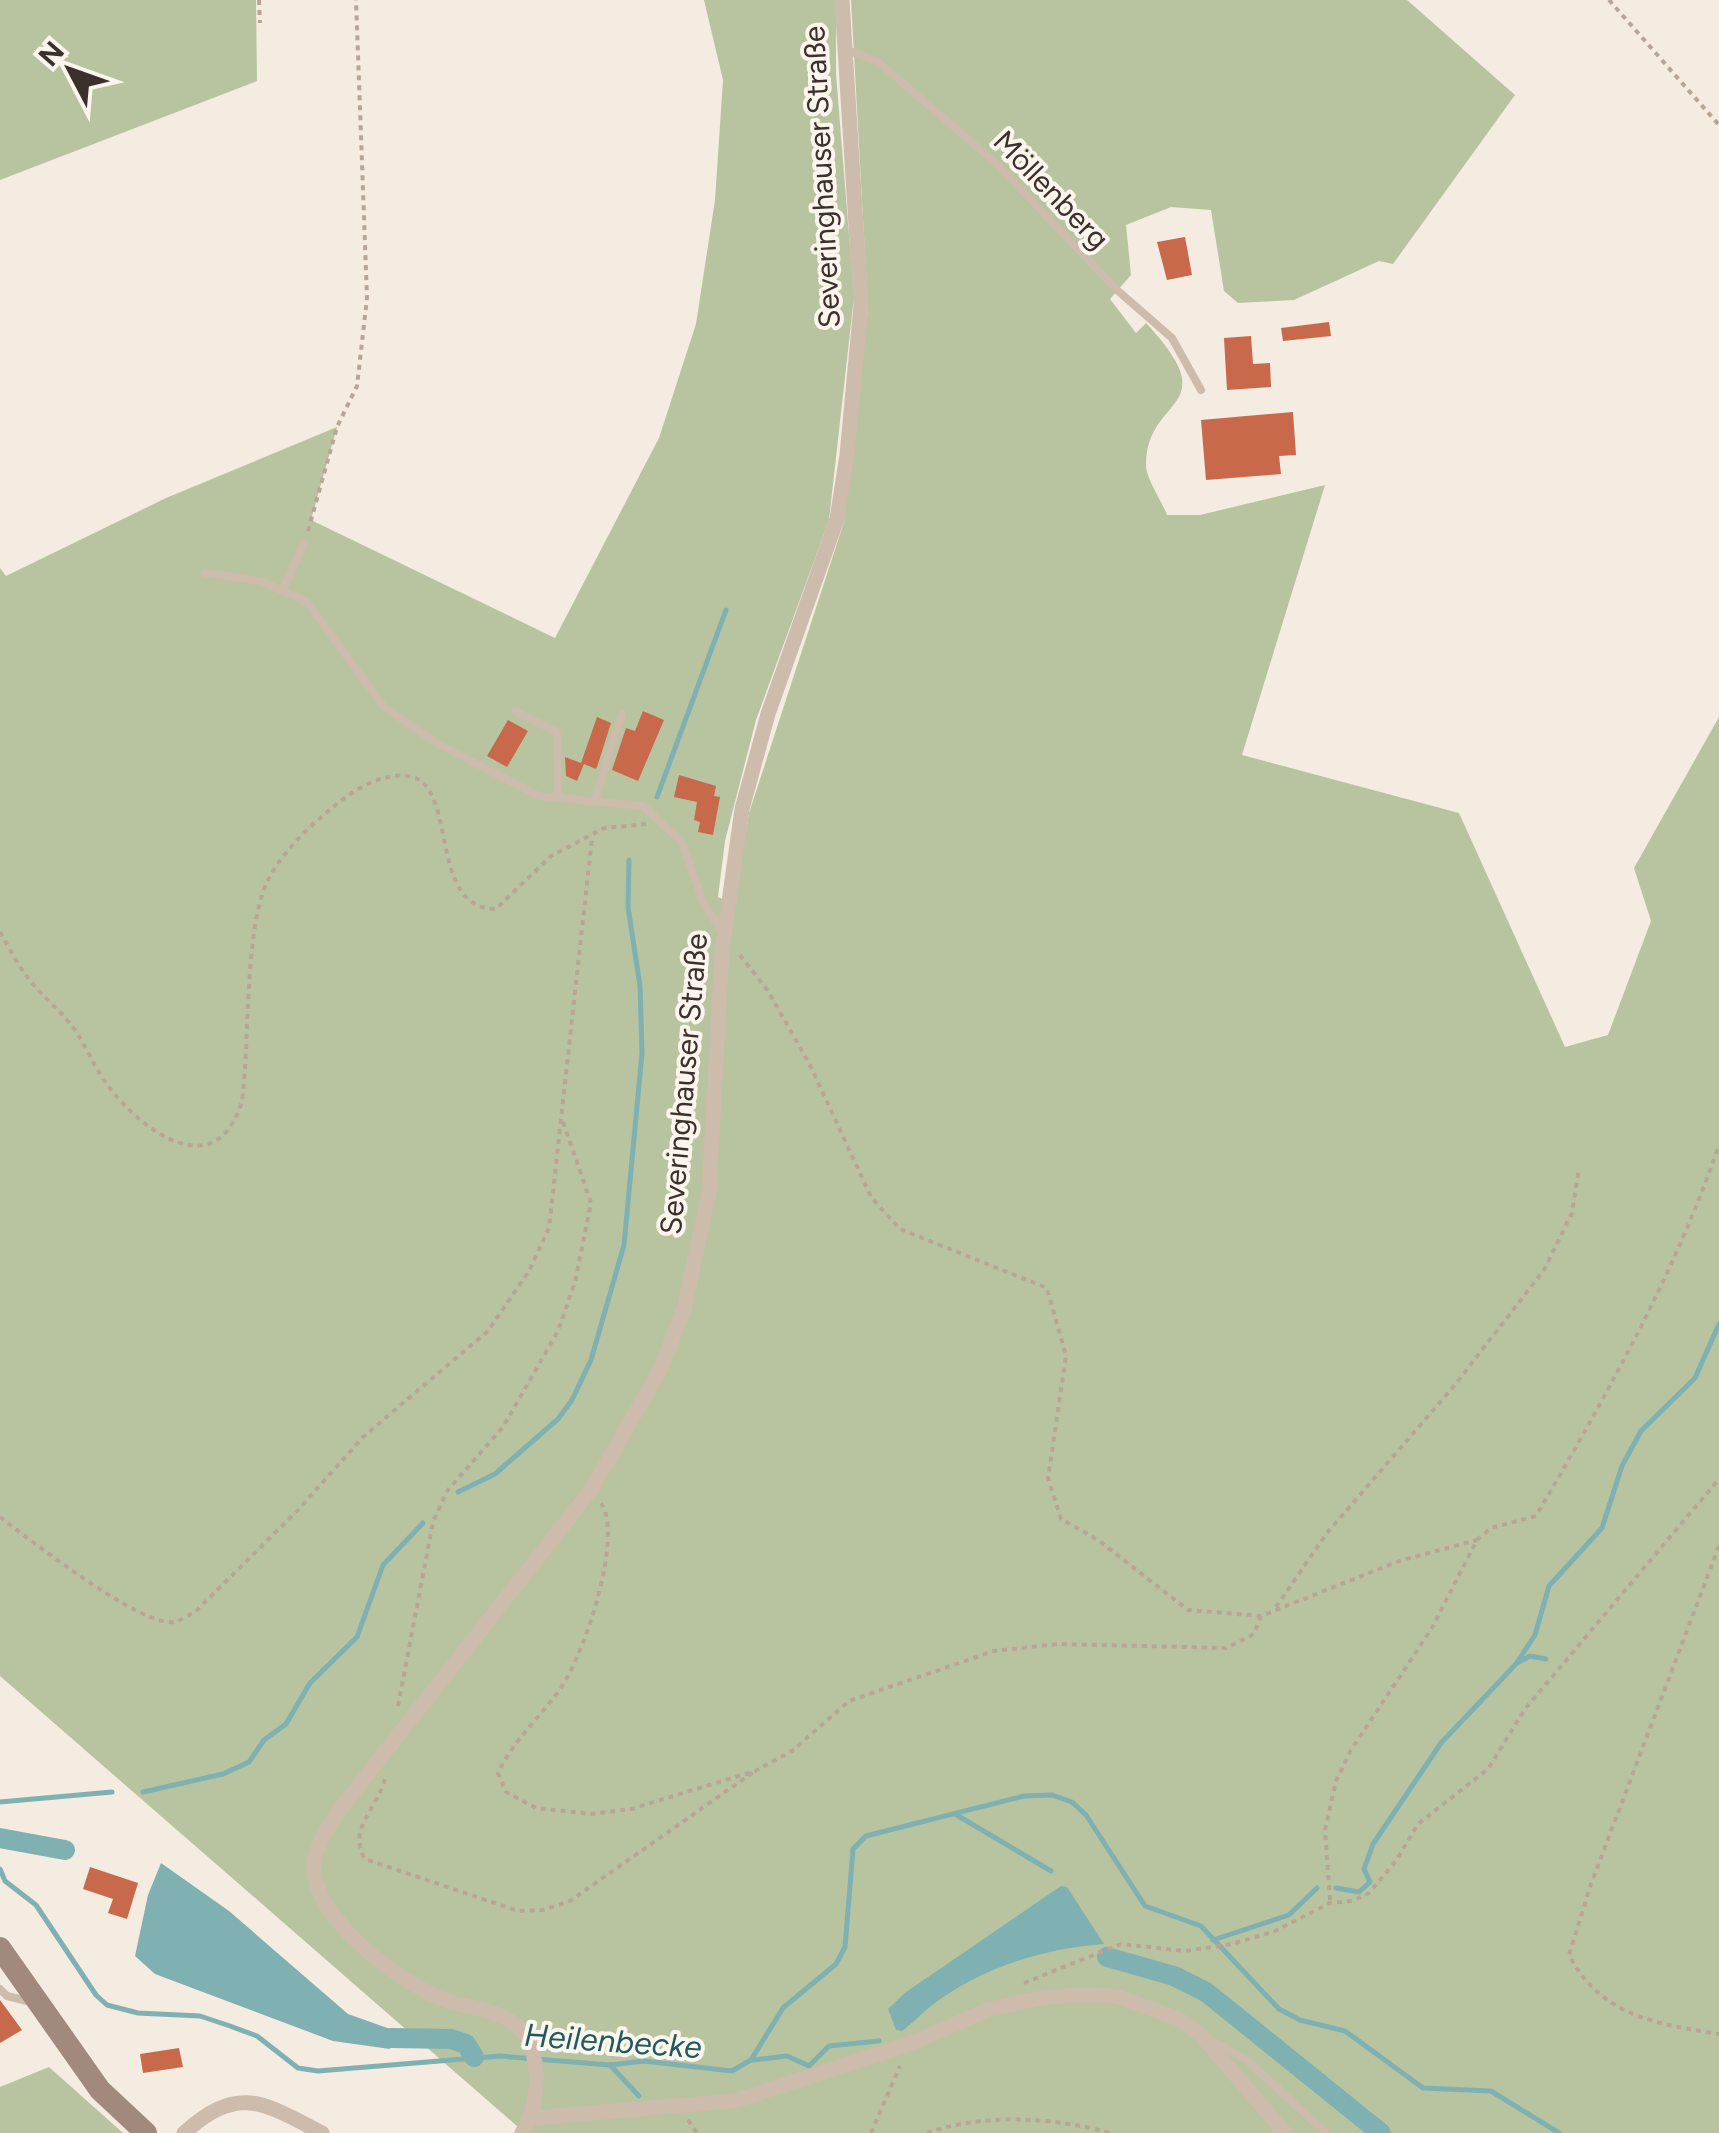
<svg xmlns="http://www.w3.org/2000/svg" width="1719" height="2133" viewBox="0 0 1719 2133" font-family="Figtree,sans-serif">
  <style>
    .green { fill: #b8c4a0 }
    .water { fill: #7fb0b2 }
    .lines { fill: none; stroke-linecap: round; stroke-linejoin: round }
    .stream { stroke: #7fb0b2; stroke-width: 5 }
    .canal { stroke: #7fb0b2; stroke-width: 20 }
    .building { fill: #c8694b }
    .path { stroke: #b9a596; stroke-width: 4; stroke-dasharray: 5 5; stroke-linecap: butt }
    .lane { stroke: #cdbbac; stroke-width: 8 }
    .street { stroke: #cdbbac; stroke-width: 15 }
    .secondary { stroke: #a18a7d; stroke-width: 22 }
    .labels { text-anchor: middle; stroke-width: 8; stroke-linejoin: round; paint-order: stroke }
    .street-label { font-size: 30px; fill: #3b302b; stroke: #fbf5ee }
    .water-label { font-size: 32px; font-style: italic; fill: #1f5a5e; stroke: #fbf5ee }
  </style>
  <rect width="100%" height="100%" fill="#f4ebe1"/>
  <path class="green" d="M0,0h256l1,81 -257,99z
    M704,0h132v74l18,223 -25,223 -73,200 -31,121 -7,56 16,8 15,-92 95,-291 24,-213 -17,-309h556l108,95 -122,169 -14,-3 -85,39 -56,3 -14,-12 -13,-81 -40,-3 -45,18 5,50 -21,24 26,34 10,-10c82,88 0,71 0,142 0,14 16,36 21,50h33l125,-30 -83,270 217,58 106,234 43,-12 43,-114 -17,-53 85,-151v1416h-1194l-525,-457v-1108l6,8 160,-78 171,-71 -26,93 244,118 104,-200 37,-114 19,-124 8,-120z
    M49,2067l65,58 9,8h-123v-46z"/>
  <path class="water" d="M161,1863l68,48 119,103 45,16 -3,19 -57,-8 -178,-67 -20,-18 13,-61z
    M1061,1886l6,1 37,57c-59,4 -124,24 -173,62 -10,8 -18,17 -29,25l-6,-1 -8,-21 18,-17z"/>
  <g class="lines">
    <path class="stream" d="M657,797l69,-187
      M458,1492l37,-18 63,-55 14,-19 19,-40 33,-115 18,-192 -2,-67 -12,-79 1,-47
      M1517,1663l13,-7 16,3
      M143,1792l80,-18 26,-12 15,-22 22,-16 24,-41 47,-46 26,-72 40,-42
      M0,1802l112,-10
      M955,1814l96,57
      M0,1869l5,12 31,24 60,90 11,10 31,8 62,3 30,10 27,10 41,32 20,3 182,-15 110,9 34,-4 88,10 19,-11 32,-52 53,-44 9,-17 8,-98 13,-13 158,-40 28,-1 20,7 14,13 59,91 56,20 78,83 21,11 45,11 78,57 68,3 68,42
      M1336,1888l23,4 11,-10 -6,-13 9,-25 68,-101 75,-79 19,-29 14,-49 53,-58 20,-62 19,-35 54,-53 24,-54
      M1213,1940l76,-25 28,-27
      M753,2060l34,-4 22,10 20,-20 50,-5
      M610,2065l29,31"/>
    <path class="canal" d="M0,1838l65,12
      M1107,1957l67,19 32,16 175,141
      M391,2038l60,1 15,5 8,13"/>
  </g>
  <path class="building" d="M1185,237l7,38 -25,5 -10,-38z
    M1329,322l2,14 -48,5 -2,-13z
    M1251,336l2,28 17,-1 1,24 -44,3 -3,-52z
    M1293,412l3,43 -17,1 2,18 -75,6 -5,-60z
    M643,711l21,9 -26,61 -26,-11 14,-42 9,3z
    M597,717l14,6 -13,41 -2,5 -12,-5 -7,17 -11,-5 -1,-19 16,6z
    M508,720l20,11 -21,36 -20,-11z
    M679,775l37,11 -2,10 6,1 -7,38 -15,-3 2,-10 -6,-2 3,-18 -23,-5z
    M90,1867l48,16 -11,36 -19,-6 5,-14 -30,-10z
    M0,2000l22,30 -22,13z
    M179,2048l4,19 -40,6 -3,-19z"/>
  <g class="lines">
    <path class="path" d="M259,0l1,23
      M1609,0l110,125
      M308,531l29,-104 20,-41 10,-88 -11,-298
      M0,932c10,18 20,37 33,52 13,16 30,29 42,46 11,17 19,36 31,53 35,48 110,104 136,18 8,-59 2,-169 25,-219 16,-32 44,-57 71,-79 18,-14 46,-31 70,-27 52,7 18,133 88,133l55,-53 53,-28 43,-4
      M740,955l28,36 43,76 60,130 29,32 147,59 19,68 -18,122 13,41 37,21 90,70 73,6 138,-55 78,-21
      M601,1503c23,34 -17,151 -39,183 -21,31 -48,53 -64,87l8,19 30,16 55,6 40,-5 124,-38 37,-20 57,-50 145,-50 64,-7 168,4 28,-14 7,-18
      M0,1517c30,23 141,110 174,105 6,-1 16,-8 21,-10l103,-102 65,-73 125,-106 41,-60 20,-43 43,-390
      M1719,1546l-128,338 -22,71c32,61 87,69 150,79
      M1276,1607l51,-74 127,-147 90,-116 28,-57 7,-45
      M398,1706l35,-184 14,-31 56,-64 55,-96 17,-49 16,-79 -29,-84
      M385,1779c-8,30 -38,50 -20,80l153,52 25,-1 27,-9 185,-130
      M1330,1900l-5,-70 11,-49 15,-31 81,-122 45,-88 14,-12 45,-12c70,-120 138,-240 183,-371
      M1024,1983l97,-39 64,7 47,-7 43,-13 55,-28 22,-2 17,-8 27,-32 22,-37 70,-55 37,-60 194,-230
      M688,2120l9,13
      M871,2133l29,-67
      M927,2133c57,-20 126,-16 183,0"/>
    <path class="lane" d="M847,50l30,11 120,103 120,126 55,48 29,52
      M205,573l56,8 46,21 77,105 56,38 99,51 104,10 39,36 21,60 19,30
      M284,588l20,-44
      M515,711l42,21 1,66
      M595,800l27,-86
      M0,1989l7,7 24,6
      M1214,2042l33,18 79,73"/>
    <path class="street" d="M532,2118l202,-17 176,-57 77,-34 58,-13 36,-2 35,1 63,23 22,16 84,98
      M184,2133c55,-49 78,-31 138,0
      M522,2133c18,-27 22,-83 -5,-107 -19,-17 -49,-18 -72,-26 -43,-16 -130,-80 -131,-131 -1,-20 13,-39 23,-56l254,-323 70,-122 23,-59 25,-117 13,-240 20,-143 26,-95 69,-195 10,-64 14,-149 -19,-306"/>
    <path class="secondary" d="M0,1948l100,142 46,43"/>
  </g>
  <g class="labels">
    <g class="street-label">
      <text transform="translate(822 177) rotate(-93)" y="10">Severinghauser Straße</text>
      <text transform="translate(1051 190) rotate(46)" y="10">Möllenberg</text>
      <text transform="translate(684 1084) rotate(-85)" y="10">Severinghauser Straße</text>
    </g>
    <g class="water-label">
      <text transform="translate(613 2041) rotate(4)" y="11">Heilenbecke</text>
    </g>
  </g>
  <g transform="translate(70 70) rotate(311)" stroke="#fbf5ee" stroke-width="8" paint-order="stroke">
  <path d="M0-8L18 38L0 25L-18 38Z" fill="#3b302b"/>
  <text y="-15" font-size="28" font-weight="bold" text-anchor="middle" fill="#3b302b">N</text>
  </g>
</svg>
